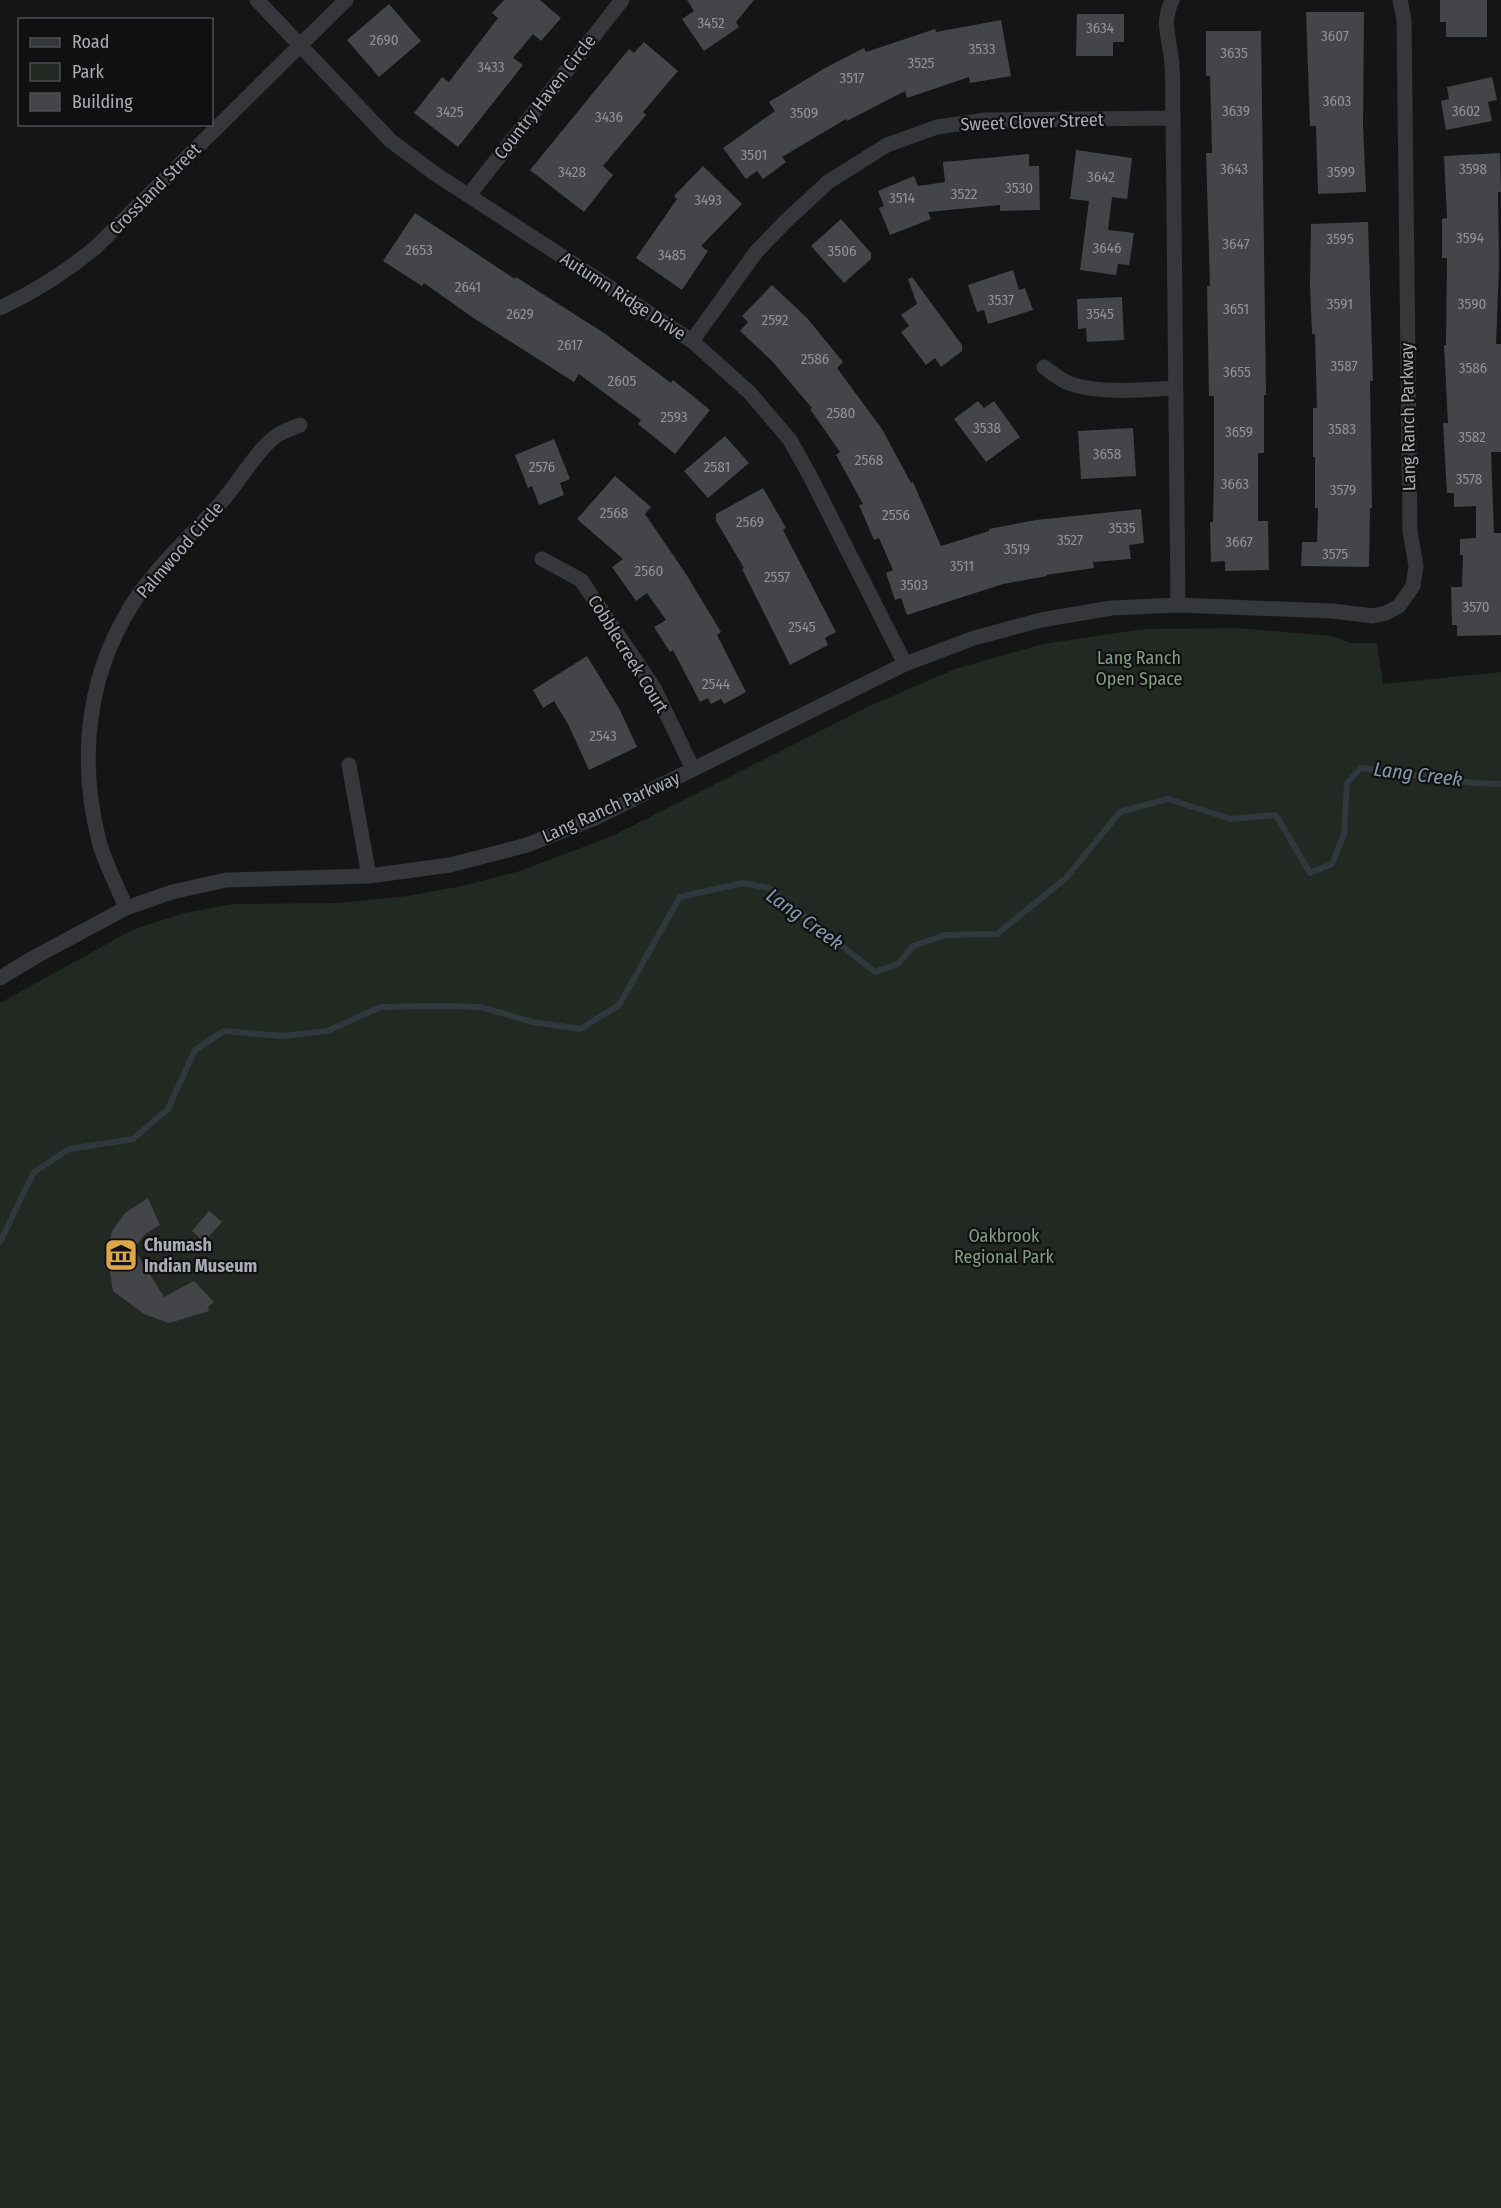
<svg xmlns="http://www.w3.org/2000/svg" width="1501" height="2208" viewBox="0 0 1501 2208" font-family="'Fira Sans Condensed',sans-serif">
  <style>
    .green { fill: #222822 }
    .lines { fill: none; stroke-linecap: round; stroke-linejoin: round }
    .stream { stroke: #30383e; stroke-width: 6 }
    .building { fill: #444549 }
    .street { stroke: #36373b; stroke-width: 15 }
    .labels { text-anchor: middle; stroke-width: 4.5; stroke-linejoin: round; paint-order: stroke }
    .number-label { font-size: 15px; fill: #8f929a }
    .street-label { font-size: 18px; fill: #a8acb5; stroke: #101011 }
    .park-label { font-size: 18px; fill: #829e83; stroke: #101011 }
    .poi-label { font-size: 18px; font-weight: bold; fill: #a8acb5; stroke: #101011; text-anchor: start }
    .water-label { font-size: 20px; font-style: italic; fill: #839aac; stroke: #101011 }
  </style>
  <rect width="100%" height="100%" fill="#151516"/>
  <path class="green" d="M1236,628l96,8 19,7h26l6,41 118,-12v1536h-1501v-1205l132,-73 52,-17 49,-9 105,-1 69,-7 55,-10 58,-15 92,-35 260,-131 83,-36 88,-25 101,-15z"/>
  <g class="lines">
    <path class="stream" d="M0,1242l34,-70 35,-23 64,-10 35,-30 27,-59 29,-19 59,5 44,-5 54,-24 60,-1 39,1 53,15 47,7 39,-24 61,-108 63,-14 26,5 106,84 23,-8 15,-18 32,-11 52,-1 69,-56 54,-66 48,-13 63,20 45,-4 34,58 22,-9 12,-30 3,-51 14,-15 113,15 27,1"/>
  </g>
  <path class="building" d="M504,0h36l21,18 -20,23 -8,-7 -20,24 10,7 -65,82 -44,-34 28,-36 7,5 49,-64 -6,-5z
    M687,0h67l-18,22 3,5 -35,24 -22,-32 12,-8z
    M1440,0h47v37h-41v-15h-6z
    M389,4l32,37 -42,36 -32,-37z
    M1306,12h58l-1,113 3,67 -48,2 -2,-68h-6z
    M1077,14h47v28h-11v14h-37z
    M1001,20l10,56 -41,7 -1,-6 -62,21 -2,-7 -58,30 -1,-2 -64,38 4,5 -23,17 -6,-8 -11,8 -23,-31 52,-37 -6,-9 56,-34 39,-20 2,4 69,-23 1,3z
    M1206,31h55l5,364h-2v58h-6v68h10l1,49 -44,1v-10l-14,1 -1,-40h3l1,-52v-74h-5l-2,-110h3l-4,-133h6l-2,-77h-4z
    M644,42l34,29 -35,41 3,3 -43,51 10,9 -29,37 -54,-42 99,-121 5,4z
    M1492,77l5,23 -9,2 4,19 -46,9 -5,-29 8,-2 -2,-12z
    M1076,150l56,8 -5,41 -15,-2 -4,33 26,3 -5,32 -11,-1 -2,11 -36,-5 9,-69 -19,-2z
    M1500,153l1,39h-3l1,74 -3,78h5v108h-10l3,81h7v102l-44,1v-11h-5l-1,-38h11l1,-32h-3v-16l16,-1v-32l-22,1v-14h-7l-4,-70h5l-4,-78h2l1,-87h-5v-39l5,-1 -3,-62z
    M1029,154v12h10l1,44 -40,1v-6l-72,7 3,7 -41,16 -11,-27 5,-2 -6,-15 36,-15 4,10 27,-4 -2,-20z
    M703,166l39,38 -41,42 7,5 -26,39 -46,-32 41,-59 -3,-3z
    M415,213l100,66 1,-2 88,56 67,50 2,-3 37,30 -35,44 -37,-30 3,-4 -62,-46 -5,8 -102,-65 -48,-34 -2,3 -39,-25z
    M841,219l30,34v6l-27,24 -33,-37z
    M1368,222l5,159h-3l2,127h-2l-1,59 -68,-1 1,-24h15l1,-34h-3v-51h-2v-49h4l-2,-74h-3l-2,-49 1,-61z
    M1013,270l6,20 6,-2 8,22 -45,14 -4,-14 -7,2 -9,-27z
    M912,277l50,68v6l-21,16 -6,-9 -9,7 -25,-33 8,-6 -8,-11 16,-11 -9,-25z
    M772,285l35,33 36,44 -6,6 45,61 29,54 2,-1 28,64 48,-15v-2l47,-9 105,-11 3,34 -15,2 2,14 -38,3 1,6 -48,7 1,1 -44,8 -96,31 -6,-17 -6,2 -9,-27 7,-3 -14,-32 -5,2 -15,-35 4,-1 -27,-49 4,-3 -30,-43 2,-1 -40,-47 -32,-30 8,-9 -6,-6z
    M1122,297l2,43 -37,2 -1,-14 -8,1 -1,-30z
    M978,401l6,7 10,-7 26,36 -34,25 -32,-43z
    M1133,428l3,48 -55,3 -3,-48z
    M725,436l24,27 -41,35 -24,-27z
    M554,439l16,40 -10,4 4,12 -25,10 -7,-19 -4,2 -13,-33z
    M615,476l36,31 -6,7 41,60 35,58 -4,3 29,57 -22,12 -3,-5 -10,5 -3,-6 -8,4 -27,-52 -3,2 -16,-25 12,-7 -19,-27 -11,8 -24,-34 11,-8 -46,-40z
    M763,488l23,40 -3,2 53,102 -11,6 3,7 -38,20 -48,-96 2,-1 -28,-47v-7z
    M587,656l33,54 17,37 -48,23 -21,-46 -14,-23 -11,7 -10,-18z
    M148,1198l12,27 -15,9 -11,15 30,48 30,-16 20,21 -6,5 1,4 -40,12 -25,-9 -31,-23 -6,-37 5,-23 13,-18z
    M209,1211l13,11 -18,20 -12,-11z"/>
  <g class="lines">
    <path class="street" d="M257,0l134,141 43,32 258,168 57,51 41,48 20,36 95,188
      M1172,0c-10,23 -4,33 -1,56 3,20 1,41 2,62l5,487
      M469,195l153,-195
      M0,308c36,-17 65,-35 96,-61l250,-247
      M692,341l64,-89 30,-31 42,-39 59,-37 50,-18 49,-7 187,-2
      M1044,367c8,6 18,14 27,17 30,10 73,6 104,4
      M542,559l39,21 73,108 39,81
      M349,765l20,111
      M126,908c-8,-21 -21,-44 -27,-67 -22,-86 -11,-173 40,-247 23,-32 52,-59 79,-88 19,-20 39,-58 61,-72 6,-4 15,-6 21,-9
      M0,978l33,-20 93,-50 46,-16 54,-12 143,-4 81,-11 77,-20 68,-27 310,-154 69,-26 67,-18 70,-12 67,-3 155,6 40,5 13,-3 13,-7 14,-20 3,-20 -6,-35 -6,-511 -4,-20"/>
  </g>
  <defs>
    <g id="museum-square" transform="scale(1.725)"><rect x="-9" y="-9" width="18" height="18" rx="4" fill="#dba748" stroke="#101011"/><path d="M0-6L6-3V-2H-6V-3ZM-5-1h2V3h-2ZM-1-1h2V3h-2ZM3-1h2V3H3ZM-6 4H6V6H-6Z" fill="#111"/></g>
  </defs>
  <g fill-rule="evenodd">
    <use href="#museum-square" x="121" y="1255"/>
  </g>
  <g class="labels">
    <g class="number-label">
      <text x="711" y="28">3452</text>
      <text x="1100" y="33">3634</text>
      <text x="1335" y="41">3607</text>
      <text x="384" y="45">2690</text>
      <text x="982" y="54">3533</text>
      <text x="1234" y="58">3635</text>
      <text x="921" y="68">3525</text>
      <text x="491" y="72">3433</text>
      <text x="852" y="83">3517</text>
      <text x="1337" y="106">3603</text>
      <text x="1236" y="116">3639</text>
      <text x="1466" y="116">3602</text>
      <text x="450" y="117">3425</text>
      <text x="804" y="118">3509</text>
      <text x="609" y="122">3436</text>
      <text x="754" y="160">3501</text>
      <text x="1234" y="174">3643</text>
      <text x="1473" y="174">3598</text>
      <text x="572" y="177">3428</text>
      <text x="1341" y="177">3599</text>
      <text x="1101" y="182">3642</text>
      <text x="1019" y="193">3530</text>
      <text x="964" y="199">3522</text>
      <text x="902" y="203">3514</text>
      <text x="708" y="205">3493</text>
      <text x="1470" y="243">3594</text>
      <text x="1340" y="244">3595</text>
      <text x="1236" y="249">3647</text>
      <text x="1107" y="253">3646</text>
      <text x="419" y="255">2653</text>
      <text x="842" y="256">3506</text>
      <text x="672" y="260">3485</text>
      <text x="468" y="292">2641</text>
      <text x="1001" y="305">3537</text>
      <text x="1340" y="309">3591</text>
      <text x="1472" y="309">3590</text>
      <text x="1236" y="314">3651</text>
      <text x="520" y="319">2629</text>
      <text x="1100" y="319">3545</text>
      <text x="775" y="325">2592</text>
      <text x="570" y="350">2617</text>
      <text x="815" y="364">2586</text>
      <text x="1344" y="371">3587</text>
      <text x="1473" y="373">3586</text>
      <text x="1237" y="377">3655</text>
      <text x="622" y="386">2605</text>
      <text x="841" y="418">2580</text>
      <text x="674" y="422">2593</text>
      <text x="987" y="433">3538</text>
      <text x="1342" y="434">3583</text>
      <text x="1239" y="437">3659</text>
      <text x="1472" y="442">3582</text>
      <text x="1107" y="459">3658</text>
      <text x="869" y="465">2568</text>
      <text x="542" y="472">2576</text>
      <text x="717" y="472">2581</text>
      <text x="1469" y="484">3578</text>
      <text x="1235" y="489">3663</text>
      <text x="1343" y="495">3579</text>
      <text x="614" y="518">2568</text>
      <text x="896" y="520">2556</text>
      <text x="750" y="527">2569</text>
      <text x="1122" y="533">3535</text>
      <text x="1070" y="545">3527</text>
      <text x="1239" y="547">3667</text>
      <text x="1017" y="554">3519</text>
      <text x="1335" y="559">3575</text>
      <text x="962" y="571">3511</text>
      <text x="649" y="576">2560</text>
      <text x="777" y="582">2557</text>
      <text x="914" y="590">3503</text>
      <text x="1476" y="612">3570</text>
      <text x="802" y="632">2545</text>
      <text x="716" y="689">2544</text>
      <text x="603" y="741">2543</text>
    </g>
    <g class="street-label">
      <text transform="translate(545 97) rotate(-52)" y="6">Country Haven Circle</text>
      <text transform="translate(1032 122) rotate(-2)" y="6">Sweet Clover Street</text>
      <text transform="translate(155 189) rotate(-45)" y="6">Crossland Street</text>
      <text transform="translate(623 296) rotate(33)" y="6">Autumn Ridge Drive</text>
      <text transform="translate(1408 417) rotate(-91)" y="6">Lang Ranch Parkway</text>
      <text transform="translate(180 550) rotate(-49)" y="6">Palmwood Circle</text>
      <text transform="translate(628 654) rotate(58)" y="6">Cobblecreek Court</text>
      <text transform="translate(611 807) rotate(-24)" y="6">Lang Ranch Parkway</text>
    </g>
    <g class="park-label">
      <text x="1139" y="664">Lang Ranch<tspan x="1139" dy="21">Open Space</tspan></text>
      <text x="1004" y="1242">Oakbrook<tspan x="1004" dy="21">Regional Park</tspan></text>
    </g>
    <g class="poi-label">
      <text x="144" y="1251">Chumash<tspan x="144" dy="21">Indian Museum</tspan></text>
    </g>
    <g class="water-label">
      <text transform="translate(1418 774) rotate(7)" y="7">Lang Creek</text>
      <text transform="translate(805 919) rotate(36)" y="7">Lang Creek</text>
    </g>
  </g>
  <rect x="18" y="18" width="195" height="108" fill="#101011" stroke="#4d4e53" stroke-width="1.5"/>
  <rect x="30" y="38" width="30" height="9" fill="#36373b" stroke="#4d4e53" stroke-width="1.5"/>
  <text x="72" y="48" font-size="18" fill="#a8acb5">Road</text>
  <rect x="30" y="63" width="30" height="18" fill="#222822" stroke="#4d4e53" stroke-width="1.5"/>
  <text x="72" y="78" font-size="18" fill="#a8acb5">Park</text>
  <rect x="30" y="93" width="30" height="18" fill="#444549" stroke="#4d4e53" stroke-width="1.5"/>
  <text x="72" y="108" font-size="18" fill="#a8acb5">Building</text>
</svg>
